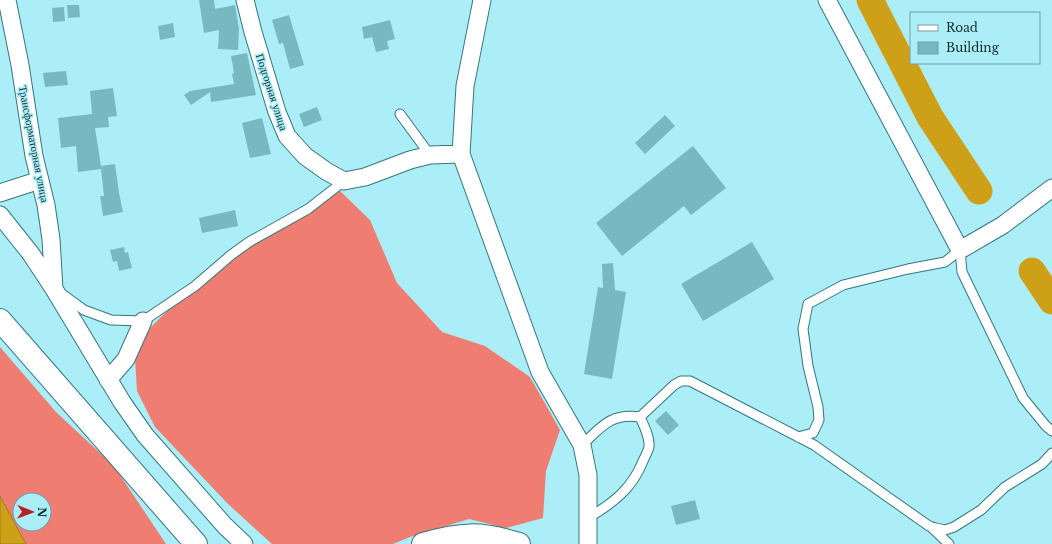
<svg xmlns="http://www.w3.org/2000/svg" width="1052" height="544" viewBox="0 0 1052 544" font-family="'Libre Baskerville',serif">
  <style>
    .forest { fill: #f07d72; fill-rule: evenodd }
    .water { fill: #cea018; stroke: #957d1f }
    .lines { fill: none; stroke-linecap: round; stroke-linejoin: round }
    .river { stroke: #cea018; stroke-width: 27 }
    .building { fill: #78b9c1 }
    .service-casing { stroke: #34767e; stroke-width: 11 }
    .minor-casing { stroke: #34767e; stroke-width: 19 }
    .tertiary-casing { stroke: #34767e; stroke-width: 24 }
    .service { stroke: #fff; stroke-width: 9 }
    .minor { stroke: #fff; stroke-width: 17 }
    .tertiary { stroke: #fff; stroke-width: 22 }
    .labels { text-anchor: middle; stroke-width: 3; stroke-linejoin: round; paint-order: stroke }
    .street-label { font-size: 11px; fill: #102b2f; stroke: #aceef7 }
  </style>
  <rect width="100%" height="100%" fill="#aceef7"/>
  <path class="forest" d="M340,191l30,29 27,63 45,49 43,14 45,31 30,53 -14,41 -3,47 -37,10 -37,-9 -59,18 -17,7h-121l-44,-40 -73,-77 -18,-36 -2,-33 15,-30 27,-27 63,-48z
    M0,347l56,65 58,54 52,78h-140l-26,-48zM20,500h24v24h-24z"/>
  <path class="water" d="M0,496l26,48h-26z"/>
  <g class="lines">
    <path class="river" d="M870,0l60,117 49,74
      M1032,271l20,30"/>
  </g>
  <path class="building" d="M199,0h15l1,9 20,-4 4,24 -1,21 -20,-1 1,-19 -15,3z
    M67,5h12l1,12 -12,1z
    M64,7l1,14 -12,1 -1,-14z
    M289,15l15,50 -14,4 -7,-26 -4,1 -7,-24z
    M390,20l5,19 -8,2 2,8 -13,3 -4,-15 -8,2 -2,-12z
    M173,23l2,14 -15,3 -2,-14z
    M247,53l9,42 -45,7 -1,-10 -19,13 -7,-10 6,-4 44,-7 -2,-10 2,-1 -3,-17z
    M66,71l2,14 -23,2 -2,-14z
    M113,88l4,28 -9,1 1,10 -14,1 6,38 14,-2 4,29 4,19 -20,4 -3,-20h4l-3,-27 -23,3 -2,-26 -15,2 -3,-30 34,-4 -2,-23z
    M317,107l5,13 -18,7 -5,-13z
    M665,115l10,11 -30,28 -10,-11z
    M262,118l9,36 -21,4 -8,-35z
    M693,146l33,42 -35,27 -7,-9 -62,50 -26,-33z
    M235,210l3,16 -36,7 -3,-15z
    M752,242l22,37 -71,42 -22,-37z
    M124,247l1,6 3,-1 4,16 -13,3 -2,-10 -4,1 -3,-12z
    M613,263l2,27 11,2 -14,87 -28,-5 14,-87 5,1 -1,-24z
    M666,411l13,14 -11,10 -13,-14z
    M695,500l5,19 -24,6 -5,-19z"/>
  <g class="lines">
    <g class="service-casing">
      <path id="service" d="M400,114l30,41
        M960,250l2,22 61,126 23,28 6,5
        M62,294l22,16 27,10 32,1 52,-35 36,-31 18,-13 59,-33 36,-28
        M798,437l15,-4 6,-13 -1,-13 -10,-41 -5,-37 5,-25 35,-19 65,-16 37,-7 15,-12
        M582,445c20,-19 29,-32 58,-28l34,-32 7,-4h9l124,64 115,81 7,2 9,2 9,-3 27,-17 24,-23 37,-23 10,-11
        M588,518c25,-15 44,-29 55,-57 2,-4 5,-10 6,-14 1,-10 -5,-21 -9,-30
        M930,526l19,18"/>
    </g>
    <g class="minor-casing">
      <path id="minor" d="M7,0l13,65 14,91 12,49 5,34 3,50
        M245,0l8,32 24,80 10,24 18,20 21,15 18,10 21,-4 45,-17 20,-5 31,-1
        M482,0l-17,86 -4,68 79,218 42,73 6,30v69
        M827,0l133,250 43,-25 49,-37
        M0,193l40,-13
        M0,215l31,39 23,35 68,113 23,33 80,91 19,18
        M108,380l18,-21 17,-38"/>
    </g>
    <g class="tertiary-casing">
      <path id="tertiary" d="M0,320l196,224
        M423,544c38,-11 58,-12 96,0"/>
    </g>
    <use href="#service" class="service"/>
    <use href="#minor" class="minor"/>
    <use href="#tertiary" class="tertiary"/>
  </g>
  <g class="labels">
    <g class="street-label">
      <text transform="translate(272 92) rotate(72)" y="4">Подгорная улица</text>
      <text transform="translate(34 144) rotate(79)" y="4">Трансформаторная улица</text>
    </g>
  </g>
  <rect x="910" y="12" width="130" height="52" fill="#aceef7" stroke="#6ea0a7"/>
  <rect x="918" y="25" width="20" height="6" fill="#ffffff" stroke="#6ea0a7"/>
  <text x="946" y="32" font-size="12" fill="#102b2f">Road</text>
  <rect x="918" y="42" width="20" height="12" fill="#78b9c1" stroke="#6ea0a7"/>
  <text x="946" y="52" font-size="12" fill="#102b2f">Building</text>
  <g transform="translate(32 512) rotate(91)"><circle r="19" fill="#aceef7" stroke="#6ea0a7"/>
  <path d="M0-3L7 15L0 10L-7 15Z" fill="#b32323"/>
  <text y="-6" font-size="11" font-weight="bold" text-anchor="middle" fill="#102b2f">N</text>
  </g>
</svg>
